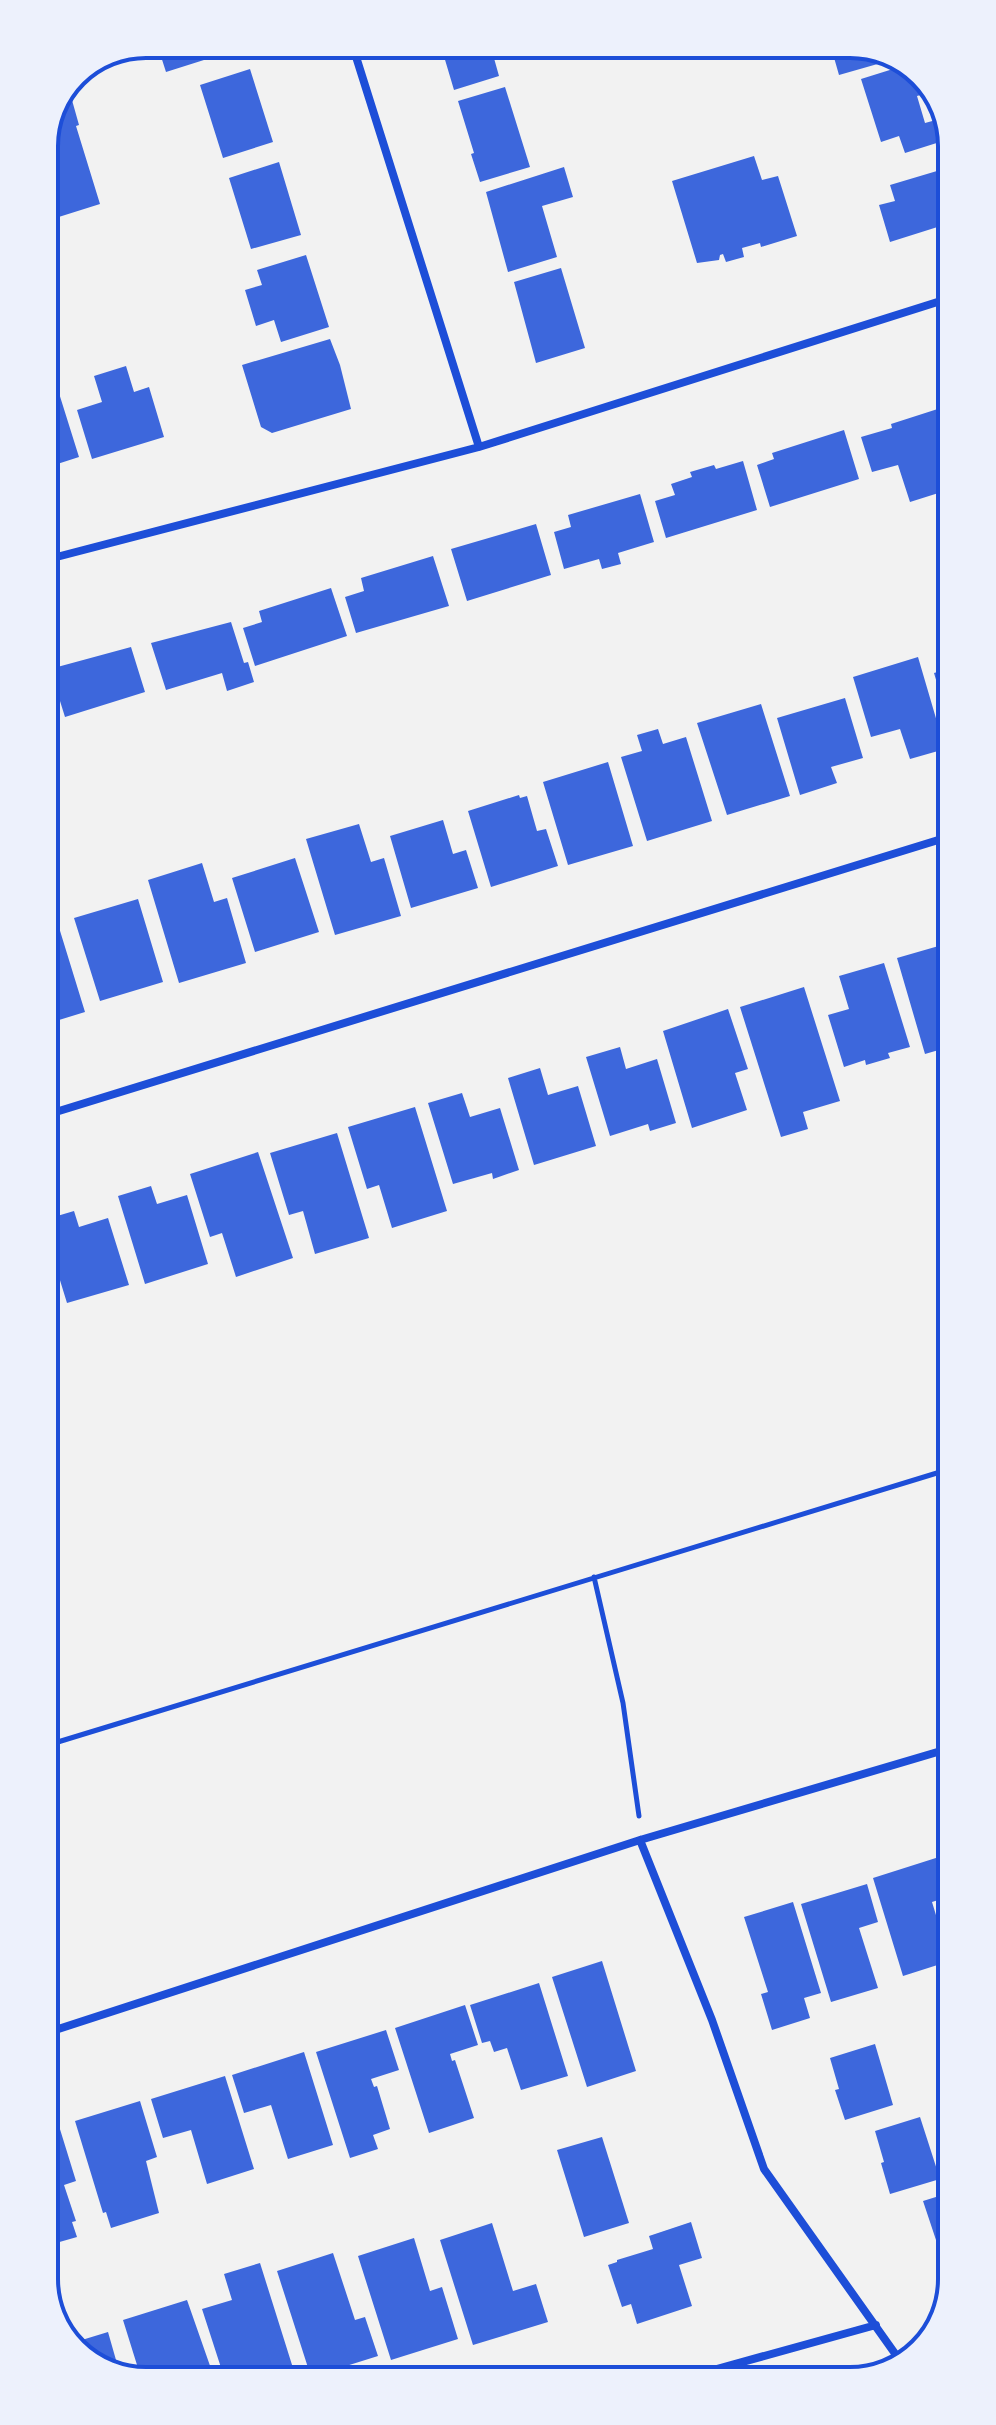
<svg xmlns="http://www.w3.org/2000/svg" width="996" height="2425" viewBox="0 0 996 2425" font-family="'Fira Sans Condensed',sans-serif">
  <style>
    .building { fill: #3d67dc }
    .lines { fill: none; stroke-linecap: round; stroke-linejoin: round }
    .path { stroke: #1d4ed8; stroke-width: 5 }
    .minor { stroke: #1d4ed8; stroke-width: 8 }
    .rim { fill: none; stroke: #1d4ed8; stroke-width: 4 }
  </style>
  <rect width="100%" height="100%" fill="#f2f2f2"/>
  <path class="building" d="M157,44h87l1,3 -79,25z
    M435,44h55l9,32 -45,14 -11,-37 -5,1z
    M817,44h40l38,15 -56,16 -8,-28 -12,4z
    M909,64l3,1 19,27 -14,4 8,27 11,-3 7,21 -38,12 -6,-17 -18,6 -20,-63z
    M250,69l23,73 -50,16 -23,-73z
    M505,87l25,80 -50,15 -9,-28 3,-1 -16,-52z
    M70,93l9,32 -3,1 24,78 -54,17 -2,-68 3,-1 -3,-12 21,-46z
    M754,156l8,24 16,-4 19,60 -36,11 -1,-4 -18,5 2,9 -18,5 -3,-8 -3,1 -1,5 -22,3 -25,-82z
    M279,162l22,73 -50,14 -22,-71z
    M564,167l9,30 -31,9 15,51 -49,15 -22,-80z
    M947,168v56l-57,18 -11,-37 16,-4 -5,-16z
    M306,255l23,72 -48,15 -7,-22 -18,6 -11,-36 17,-5 -5,-15z
    M561,268l24,80 -49,15 -22,-81z
    M330,339l10,26 11,44 -79,24 -11,-6 -19,-62z
    M126,366l8,26 15,-5 15,50 -72,22 -15,-49 25,-8 -8,-26z
    M58,390l21,67 -31,10 3,10 -6,1v-84z
    M947,406l1,84 -38,12 -12,-37 -26,7 -11,-35 31,-9 -1,-4z
    M844,430l15,49 -89,28 -13,-42 17,-6 -2,-6z
    M743,461l14,49 -91,28 -11,-37 20,-6 -4,-11 21,-7 -2,-5 24,-7 2,4z
    M640,494l14,48 -36,11 3,11 -19,5 -3,-10 -35,10 -10,-37 17,-5 -3,-12z
    M536,524l15,51 -84,26 -16,-52z
    M433,556l16,50 -93,27 -11,-36 19,-6 -3,-13z
    M331,588l16,48 -92,30 -12,-38 19,-6 -3,-11z
    M231,622l13,41 4,-1 6,20 -27,9 -5,-18 -56,17 -15,-47z
    M131,647l14,45 -80,25 -15,-48z
    M918,657l27,92 -35,10 -10,-30 -29,8 -18,-60z
    M948,669v48h-1l-13,-44z
    M845,698l18,60 -32,9 6,16 -37,12 -23,-77z
    M761,704l29,92 -63,19 -30,-92z
    M658,729l5,15 23,-7 26,84 -65,20 -26,-84 21,-6 -5,-16z
    M608,762l25,84 -65,19 -25,-83z
    M519,795l1,3 7,-2 10,35 9,-2 12,37 -67,21 -23,-76z
    M443,820l10,34 13,-4 12,38 -67,20 -21,-72z
    M359,824l12,38 13,-4 17,58 -66,19 -29,-96z
    M295,858l24,74 -64,20 -23,-74z
    M202,863l12,39 13,-4 19,65 -67,20 -31,-103z
    M138,899l25,83 -63,19 -26,-83z
    M57,921l28,91 -39,12v-100z
    M949,943v104l-24,7 -28,-96z
    M884,963l26,84 -22,6 2,5 -24,7 -1,-5 -21,7 -16,-52 21,-6 -10,-33z
    M804,987l36,114 -37,11 5,17 -27,8 -41,-130z
    M728,1009l20,60 -13,4 12,37 -55,18 -29,-97z
    M620,1047l6,22 31,-10 19,64 -26,8 -2,-7 -38,12 -24,-79z
    M540,1068l8,27 30,-9 18,60 -62,19 -26,-87z
    M462,1093l8,24 30,-9 19,62 -26,9 -1,-6 -39,11 -25,-81z
    M415,1107l32,104 -55,17 -13,-43 -12,4 -19,-62z
    M337,1133l32,105 -54,16 -12,-43 -14,4 -19,-62z
    M258,1152l35,106 -57,19 -14,-44 -12,4 -20,-63z
    M151,1186l6,18 30,-9 21,69 -63,20 -27,-88z
    M74,1211l5,16 29,-9 21,67 -62,18 -20,-65v-19z
    M939,1857l12,39 -19,6 18,59 -47,15 -30,-98z
    M867,1884l11,38 -19,6 19,60 -47,14 -30,-98z
    M793,1902l28,91 -17,5 6,20 -38,12 -11,-36 7,-2 -24,-75z
    M602,1961l34,110 -49,16 -35,-110z
    M539,1983l29,93 -47,14 -14,-42 -13,4 -4,-11 -8,2 -12,-38z
    M465,2005l13,40 -28,9 2,7 3,-1 19,58 -45,15 -34,-105z
    M386,2030l13,40 -28,9 3,8 3,-1 13,43 -17,6 5,14 -28,9 -34,-106z
    M875,2044l18,61 -48,15 -10,-30 4,-1 -9,-31z
    M304,2052l29,93 -45,14 -17,-54 -27,8 -12,-38z
    M225,2076l29,93 -47,15 -16,-54 -28,8 -12,-39z
    M140,2101l17,56 -11,4 13,52 -48,15 -5,-16 -3,1 -28,-92z
    M920,2117l20,62 -50,15 -9,-31 3,-1 -9,-31z
    M59,2126l17,55 -12,4 12,36 -4,1 5,15 -28,8v-116z
    M602,2137l27,86 -45,14 -27,-87z
    M952,2192v46l-15,5 -14,-42z
    M691,2222l11,36 -23,7 13,41 -55,18 -6,-20 -9,3 -14,-42 9,-3v-2l36,-11 -4,-13z
    M492,2223l21,68 23,-7 12,38 -75,23 -33,-105z
    M414,2238l16,53 12,-4 16,52 -67,21 -33,-104z
    M333,2253l22,67 10,-3 13,39 -67,21 -34,-106z
    M260,2263l33,105 -32,10 1,2h-37l-23,-71 30,-9 -8,-26z
    M187,2300l28,80 -73,1 -19,-61z
    M108,2332l12,42 -36,-14 -12,-17z"/>
  <g class="lines">
    <path class="path" d="M594,1577l29,126 16,113
      M48,1745l902,-276"/>
    <path class="minor" d="M352,44l127,403
      M45,560l434,-113 468,-148
      M46,1115l902,-278
      M640,1840l72,180 52,149 137,193
      M49,2032l591,-192 311,-92
      M688,2377l188,-52"/>
  </g>
  <path d="M0 0H996V2425H0ZM146 58H850A88 88 0 0 1 938 146V2279A88 88 0 0 1 850 2367H146A88 88 0 0 1 58 2279V146A88 88 0 0 1 146 58Z" fill="#edf1fc" fill-rule="evenodd"/>
  <path class="rim" d="M146 58H850A88 88 0 0 1 938 146V2279A88 88 0 0 1 850 2367H146A88 88 0 0 1 58 2279V146A88 88 0 0 1 146 58Z"/>
</svg>
